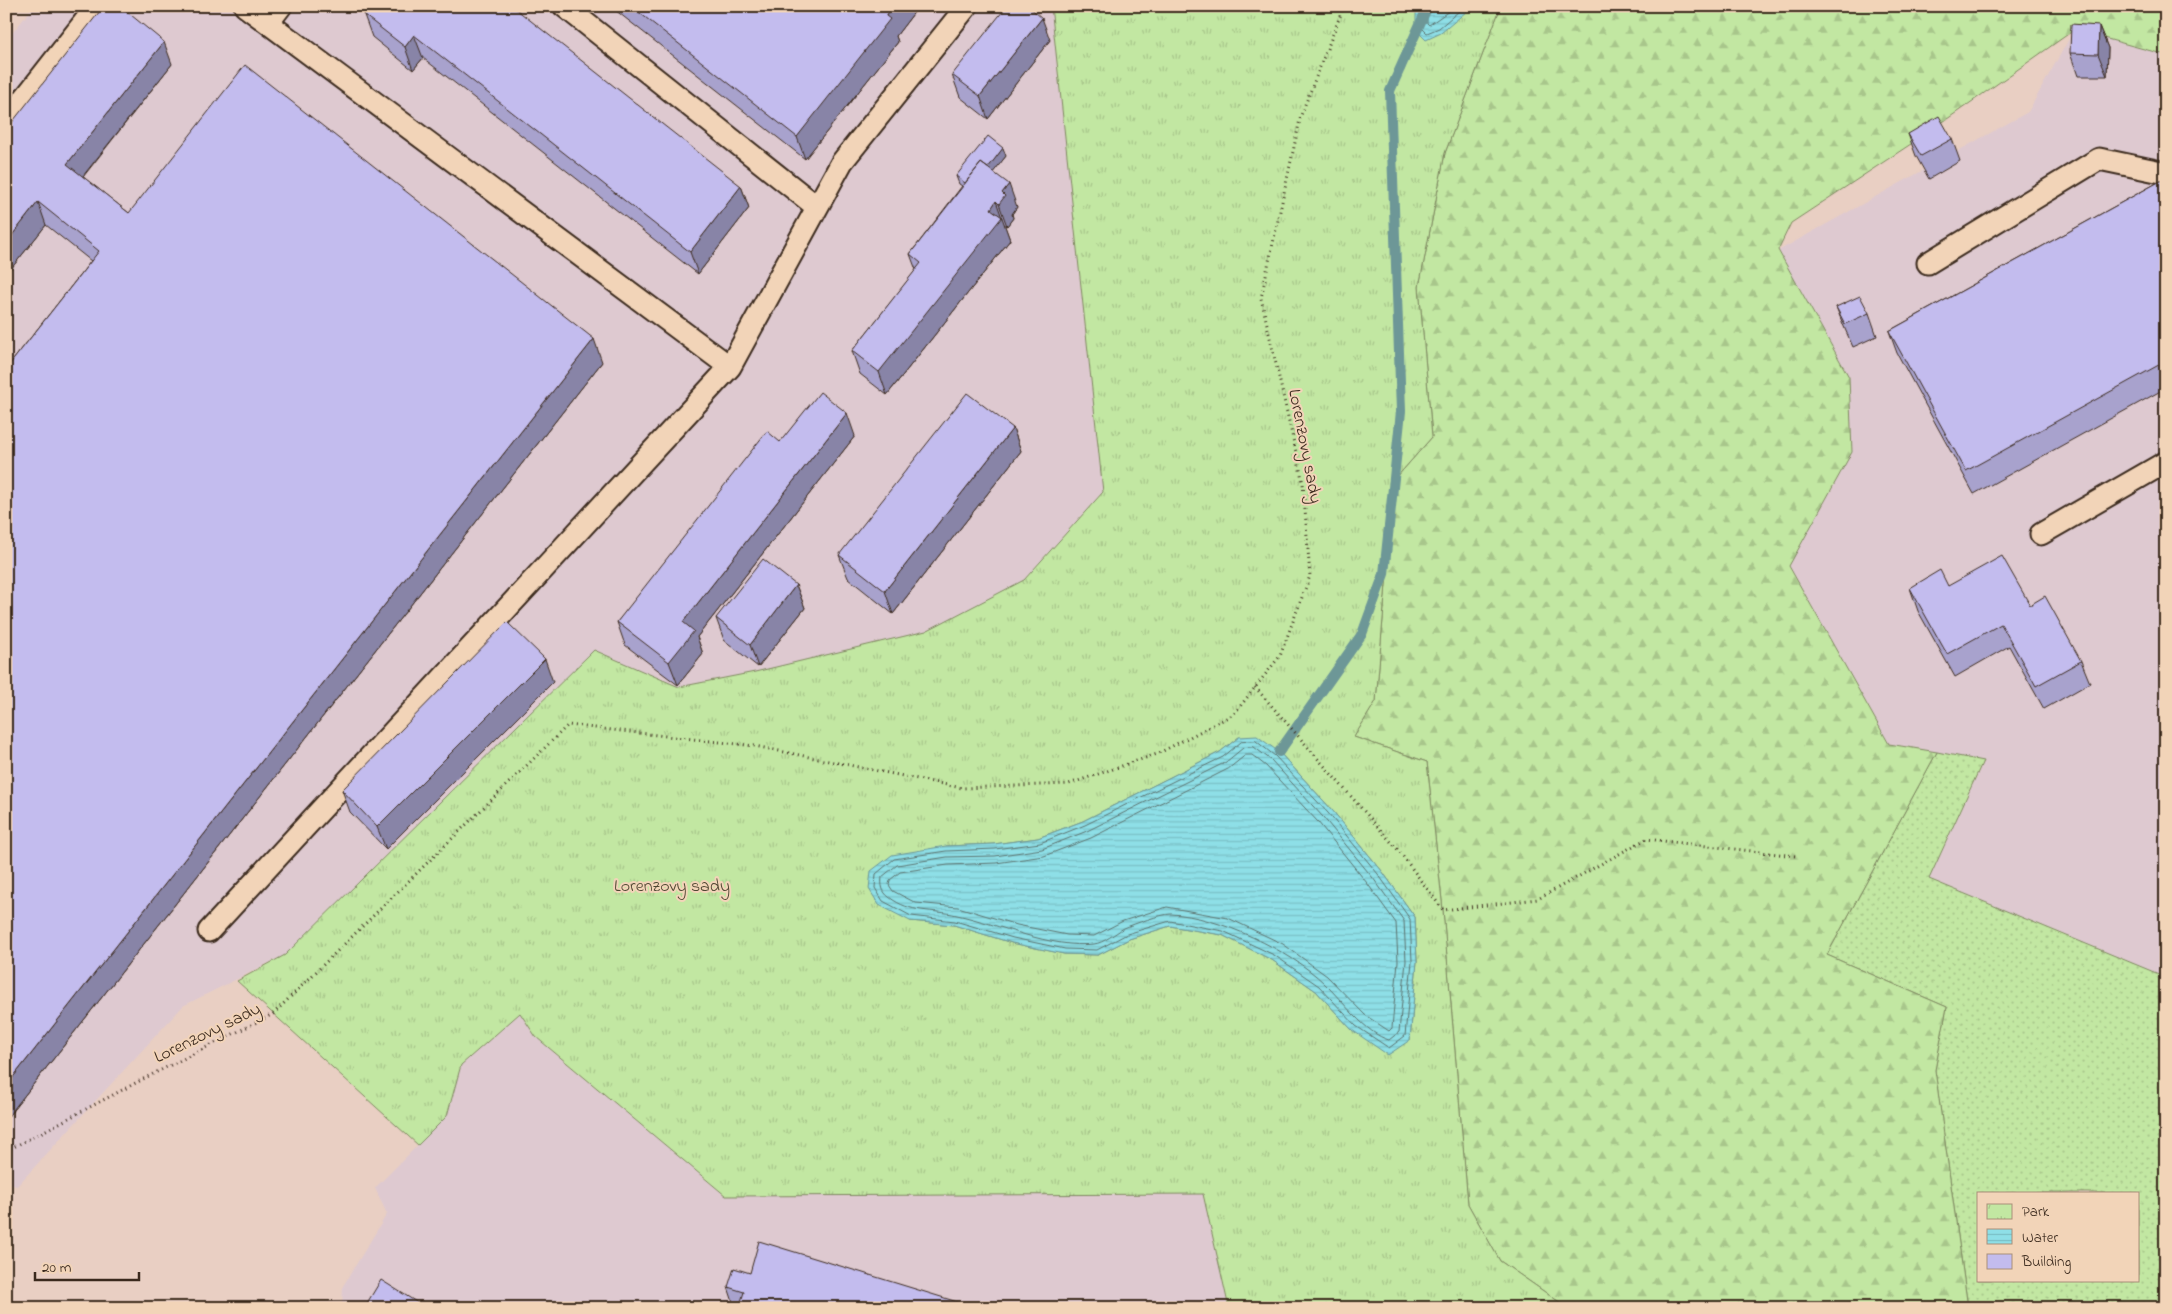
<svg xmlns="http://www.w3.org/2000/svg" width="2172" height="1314" viewBox="0 0 2172 1314" font-family="'Indie Flower',sans-serif">
  <style>
    .built { fill: #dec9d0 }
    .grass { fill: url(#grass-dots); stroke: #7e8860; fill-rule: evenodd }
    .forest { fill: url(#forest-firs); stroke: #7e8860 }
    .park { fill: url(#park-tufts); stroke: #7e8860; fill-rule: evenodd }
    .water { fill: url(#water-rules); stroke: #6d9797 }
    .lines { fill: none; stroke-linecap: round; stroke-linejoin: round }
    .shore { stroke: #5c726e; stroke-width: 1 }
    .stream { stroke: #6d9797; stroke-width: 10 }
    .service-casing { stroke: #3b2a1e; stroke-width: 25 }
    .path { stroke: #3b2a1e; stroke-width: 3; stroke-dasharray: 1 4; stroke-linecap: butt }
    .service { stroke: #f2d4b8; stroke-width: 21 }
    .wall { fill: #a8a2cd; stroke: #3b2a1e }
    .shaded-wall { fill: #8884a7; stroke: #3b2a1e }
    .building { fill: #c3bcee; stroke: #3b2a1e }
    .labels { text-anchor: middle; stroke-width: 4; stroke-linejoin: round; paint-order: stroke }
    .street-label { font-size: 18px; fill: #3b2a1e; stroke: #f2d4b8 }
    .park-label { font-size: 18px; fill: #4f4632; stroke: #f2d4b8 }
  </style>
  <defs>
    <pattern id="grass-dots" width="8" height="8" patternUnits="userSpaceOnUse" patternTransform="scale(1.25)"><rect width="8" height="8" fill="#c2e7a2"/><path d="M2 2h.1M6 6h.1" fill="none" stroke="#a8c68b" stroke-width="1.8" stroke-linecap="round"/></pattern>
    <pattern id="forest-firs" width="22" height="20" patternUnits="userSpaceOnUse" patternTransform="scale(1.25)"><rect width="22" height="20" fill="#c2e7a2"/><path d="M5 1l3.5 6h-7zM16 11l3.5 6h-7z" fill="#a8c68b"/></pattern>
    <pattern id="park-tufts" width="24" height="20" patternUnits="userSpaceOnUse" patternTransform="scale(1.25)"><rect width="24" height="20" fill="#c2e7a2"/><path d="M3 7l-1-3M5 7V3M7 7l1-3M15 17l-1-3M17 17v-4M19 17l1-3" fill="none" stroke="#a8c68b"/></pattern>
    <pattern id="water-rules" width="6" height="5" patternUnits="userSpaceOnUse" patternTransform="scale(1.25)"><rect width="6" height="5" fill="#8edfe7"/><path d="M0 2.5h6" fill="none" stroke="#7bc0c6"/></pattern>
  </defs>
  <rect width="100%" height="100%" fill="#e9cfc3"/>
  <filter id="ink" filterUnits="userSpaceOnUse"><feTurbulence type="fractalNoise" baseFrequency=".02" numOctaves="2"/><feDisplacementMap in="SourceGraphic" scale="10" xChannelSelector="R" yChannelSelector="G"/><feConvolveMatrix kernelMatrix="1 2 1 2 8 2 1 2 1" color-interpolation-filters="sRGB"/></filter>
  <g filter="url(#ink)">
    <path class="built" d="M34,6h1017l52,486 -79,88 -98,51 -171,41 -76,15 -85,-37 -309,305 -102,51 -166,180 -11,-2v-1143z
      M2074,30l92,25v922l-237,-98 54,-117 -94,-18 -100,-178 63,-114 -3,-75 -71,-126 250,-139z
      M520,1013l16,24 190,159 477,-2 26,114h-887l1,-22 44,-72 -12,-26 72,-72 14,-51z"/>
    <path class="grass" d="M1937,752l46,9 -54,118 237,98v331h-198l-33,-238 12,-63 -120,-52zM1978,1193h160v87h-160z"/>
    <path class="forest" d="M1501,6h665v49l-92,-25 -154,108 -129,85 -13,27 71,127 3,75 -63,114 100,178 48,8 -110,203 120,52 -12,63 33,238h-400l-68,-47 -32,-57 -25,-294 -16,-148 -73,-25 22,-36 19,-222 37,-42 -13,-150 26,-134z"/>
    <path class="park" d="M1051,6h450l-56,147 -26,134 13,150 -37,42 -19,222 -22,36 73,25 16,148 25,294 32,57 68,47h-339l-26,-114 -477,2 -190,-159 -16,-24 -59,52 -14,51 -29,29 -181,-164 48,-26 309,-305 85,37 76,-15 171,-41 98,-51 79,-88zM1239,737l40,15 53,58 50,61 33,46 2,44 -7,79 -58,-10 -36,-39 -44,-31 -50,-25 -52,-9 -41,13 -31,16 -34,-1 -52,-11 -58,-18 -44,-4 36,-75 48,-2 44,-6 45,-17 137,-69z"/>
    <path class="water" d="M1416,6h57l-32,27 -15,7 -10,-10z
      M1257,736l22,16 53,58 50,61 33,46 2,44 -7,79 -22,15 -36,-25 -36,-39 -44,-31 -50,-25 -52,-9 -41,13 -31,16 -34,-1 -52,-11 -58,-18 -44,-4 -31,-16 -10,-16 2,-18 21,-16 54,-9 48,-2 44,-6 45,-17 137,-69 19,-15z"/>
    <g class="lines">
      <path class="shore" d="M1420,6l1,21 6,6 12,-5 26,-22
        M1427,6v17l2,2 27,-19
        M1256,741l19,15 53,57 50,61 32,45 2,42 -7,75 -16,12 -33,-22 -37,-40 -45,-31 -51,-24 -53,-10 -43,13 -30,16 -32,-1 -52,-11 -58,-17 -44,-5 -28,-15 -8,-13 1,-14 18,-15 52,-8 49,-2 45,-6 45,-18 103,-51 35,-17 18,-15z
        M1254,747l17,13 52,57 50,61 31,43 2,40 -7,71 -10,8c-23,-6 -47,-40 -65,-57 -33,-32 -106,-67 -153,-69 -10,0 -37,10 -47,14 -9,5 -20,15 -30,16 -43,5 -95,-20 -137,-29 -25,-6 -46,-1 -68,-18 -7,-5 -8,-12 -7,-20l15,-12 50,-8 48,-1 47,-7 45,-18 103,-51 36,-18 17,-14z
        M1246,755h6l14,11 52,56 49,61 29,40 2,38 -6,67 -3,3 -24,-16 -38,-39 -44,-32 -55,-26 -61,-11 -44,14 -29,15 -27,-1 -50,-10 -59,-18 -42,-4 -23,-12 -4,-6 1,-5 10,-8 48,-7 48,-2 48,-7 47,-18 137,-69z"/>
      <path class="stream" d="M1279,752l83,-118 22,-60 17,-163 -11,-320 38,-85"/>
      <g class="service-casing">
        <path id="service" d="M564,6l253,201
          M268,23l13,-17
          M6,122l91,-116
          M1928,263l171,-104 67,14
          M730,367l112,-205 125,-156
          M2041,534l125,-72
          M209,931l521,-564 -485,-361"/>
      </g>
      <path class="path" d="M1255,687l144,164 44,59 95,-11 108,-60 150,17
        M6,1151l143,-75 124,-62 295,-289 187,21 207,42 107,-4 88,-30 77,-40 46,-58 30,-80 -7,-93 -42,-185 40,-183 43,-109"/>
      <use href="#service" class="service"/>
    </g>
    <path class="wall" d="M370,6l371,180 8,22 -51,66 -275,-216 -10,12 -41,-33 -8,-22z
      M610,6h309l-23,30 2,6 -93,117z
      M2099,26l9,22 -1,28h-29l-8,-23z
      M1050,40l-62,79 -28,-22 -8,-22z
      M172,64l-89,113 46,36 473,149 -596,757v-750l85,-108 -45,-36 -40,50v-145z
      M1908,134l44,5 8,22 -31,18 -13,-23z
      M1006,156l-13,16 24,35 -5,7 1,4 -6,8 -3,-2 6,16 -123,155 -27,-21 -8,-23 64,-81 -6,-16 52,-68 -3,-2 -3,-8z
      M2166,178v210l-192,106 -77,-141 -8,-22z
      M1836,307l33,6 8,23 -24,11 -8,-18z
      M1013,428l8,23 -128,163 -45,-36 -9,-23z
      M855,436l-158,201 6,17 -25,31 -53,-40 -8,-23 163,-180z
      M796,585l9,23 -47,59 -34,-27 -8,-22z
      M1948,586l82,19 51,56 9,22 -46,26 -35,-63 -54,31 -37,-66 -8,-23z
      M553,682l-167,167 -36,-37 -8,-22z
      M750,1273l227,35h-242l-7,-21z"/>
    <path class="shaded-wall" d="M893,6h26l-23,30 2,6 -93,117 -8,-22z
      M1042,18l8,22 -62,79 -8,-23z
      M2099,26l9,22 -1,28 -9,-22z
      M414,35l9,23 -10,12 -8,-23z
      M164,42l8,22 -97,122 -8,-22z
      M1003,148l3,8 -31,40 -3,-8z
      M1009,184l8,23 -5,7 1,4 -6,8 -8,-22 3,-11z
      M741,186l8,22 -51,66 -8,-22z
      M996,201l14,39 -123,155 -8,-23z
      M38,202l8,23 -40,50v-32z
      M594,339l8,23 -596,757v-33z
      M847,413l8,23 -158,201 6,17 -25,31 -9,-23 14,-40z
      M1013,428l8,23 -128,163 -8,-23z
      M796,585l9,23 -47,59 -8,-22z
      M545,659l8,23 -167,167 -9,-22z"/>
    <path class="building" d="M104,6h16l44,36 -97,122 62,49 116,-148 349,274 -588,747v-717l93,-118 -61,-49 -32,41v-113z
      M370,6h142l229,180 -51,66 -276,-217 -9,12 -41,-32z
      M631,6h262l-7,10 4,3 -93,118z
      M1007,6h21l14,12 -62,78 -28,-21z
      M2071,24l28,2 -1,28 -28,-1z
      M1939,116l13,23 -31,17 -13,-22z
      M988,136l15,12 -15,20 -7,-5 -16,20 -9,-7z
      M981,163l28,21 -7,9 3,3 -6,8 -3,-3 -5,8 11,8 -123,155 -27,-21 69,-88 -11,-9z
      M2166,178v183l-200,110 -77,-140z
      M1860,296l9,17 -24,11 -9,-17z
      M820,392l27,21 -164,209 11,9 -25,31 -52,-40 150,-191 13,11z
      M967,393l46,35 -128,163 -46,-36z
      M2002,556l28,49 15,-9 36,65 -45,25 -35,-62 -54,30 -37,-66 30,-18 8,16z
      M763,559l33,26 -46,60 -34,-27z
      M507,622l38,37 -168,168 -35,-37z
      M759,1241l218,67h-238l5,-16 -16,-5 6,-19 16,5z
      M381,1280l45,28h-62z"/>
  </g>
  <g class="labels">
    <g class="street-label">
      <text transform="translate(1306 446) rotate(79)" y="6">Lorenzovy sady</text>
      <text transform="translate(207 1032) rotate(-26)" y="6">Lorenzovy sady</text>
    </g>
    <g class="park-label">
      <text x="672" y="891">Lorenzovy sady</text>
    </g>
  </g>
  <rect width="2172" height="1314" fill="none" stroke="#f2d4b8" stroke-width="25"/>
  <rect x="12" y="12" width="2147" height="1289" fill="none" stroke="#3b2a1e" stroke-width="2" filter="url(#ink)"/>
  <rect x="1977" y="1192" width="162" height="90" fill="#f2d4b8" stroke="#a9907a"/>
  <rect x="1987" y="1204" width="25" height="15" fill="url(#park-tufts)" stroke="#a9907a"/>
  <text x="2022" y="1216" font-size="15" fill="#3b2a1e">Park</text>
  <rect x="1987" y="1229" width="25" height="15" fill="url(#water-rules)" stroke="#a9907a"/>
  <text x="2022" y="1242" font-size="15" fill="#3b2a1e">Water</text>
  <rect x="1987" y="1254" width="25" height="15" fill="#c3bcee" stroke="#a9907a"/>
  <text x="2022" y="1266" font-size="15" fill="#3b2a1e">Building</text>
  <path d="M35 1272v8h104v-8" fill="none" stroke="#3b2a1e" stroke-width="2.5"/>
  <text x="42" y="1272" font-size="15" fill="#3b2a1e" stroke="#f2d4b8" stroke-width="4" paint-order="stroke">20 m</text>
</svg>
